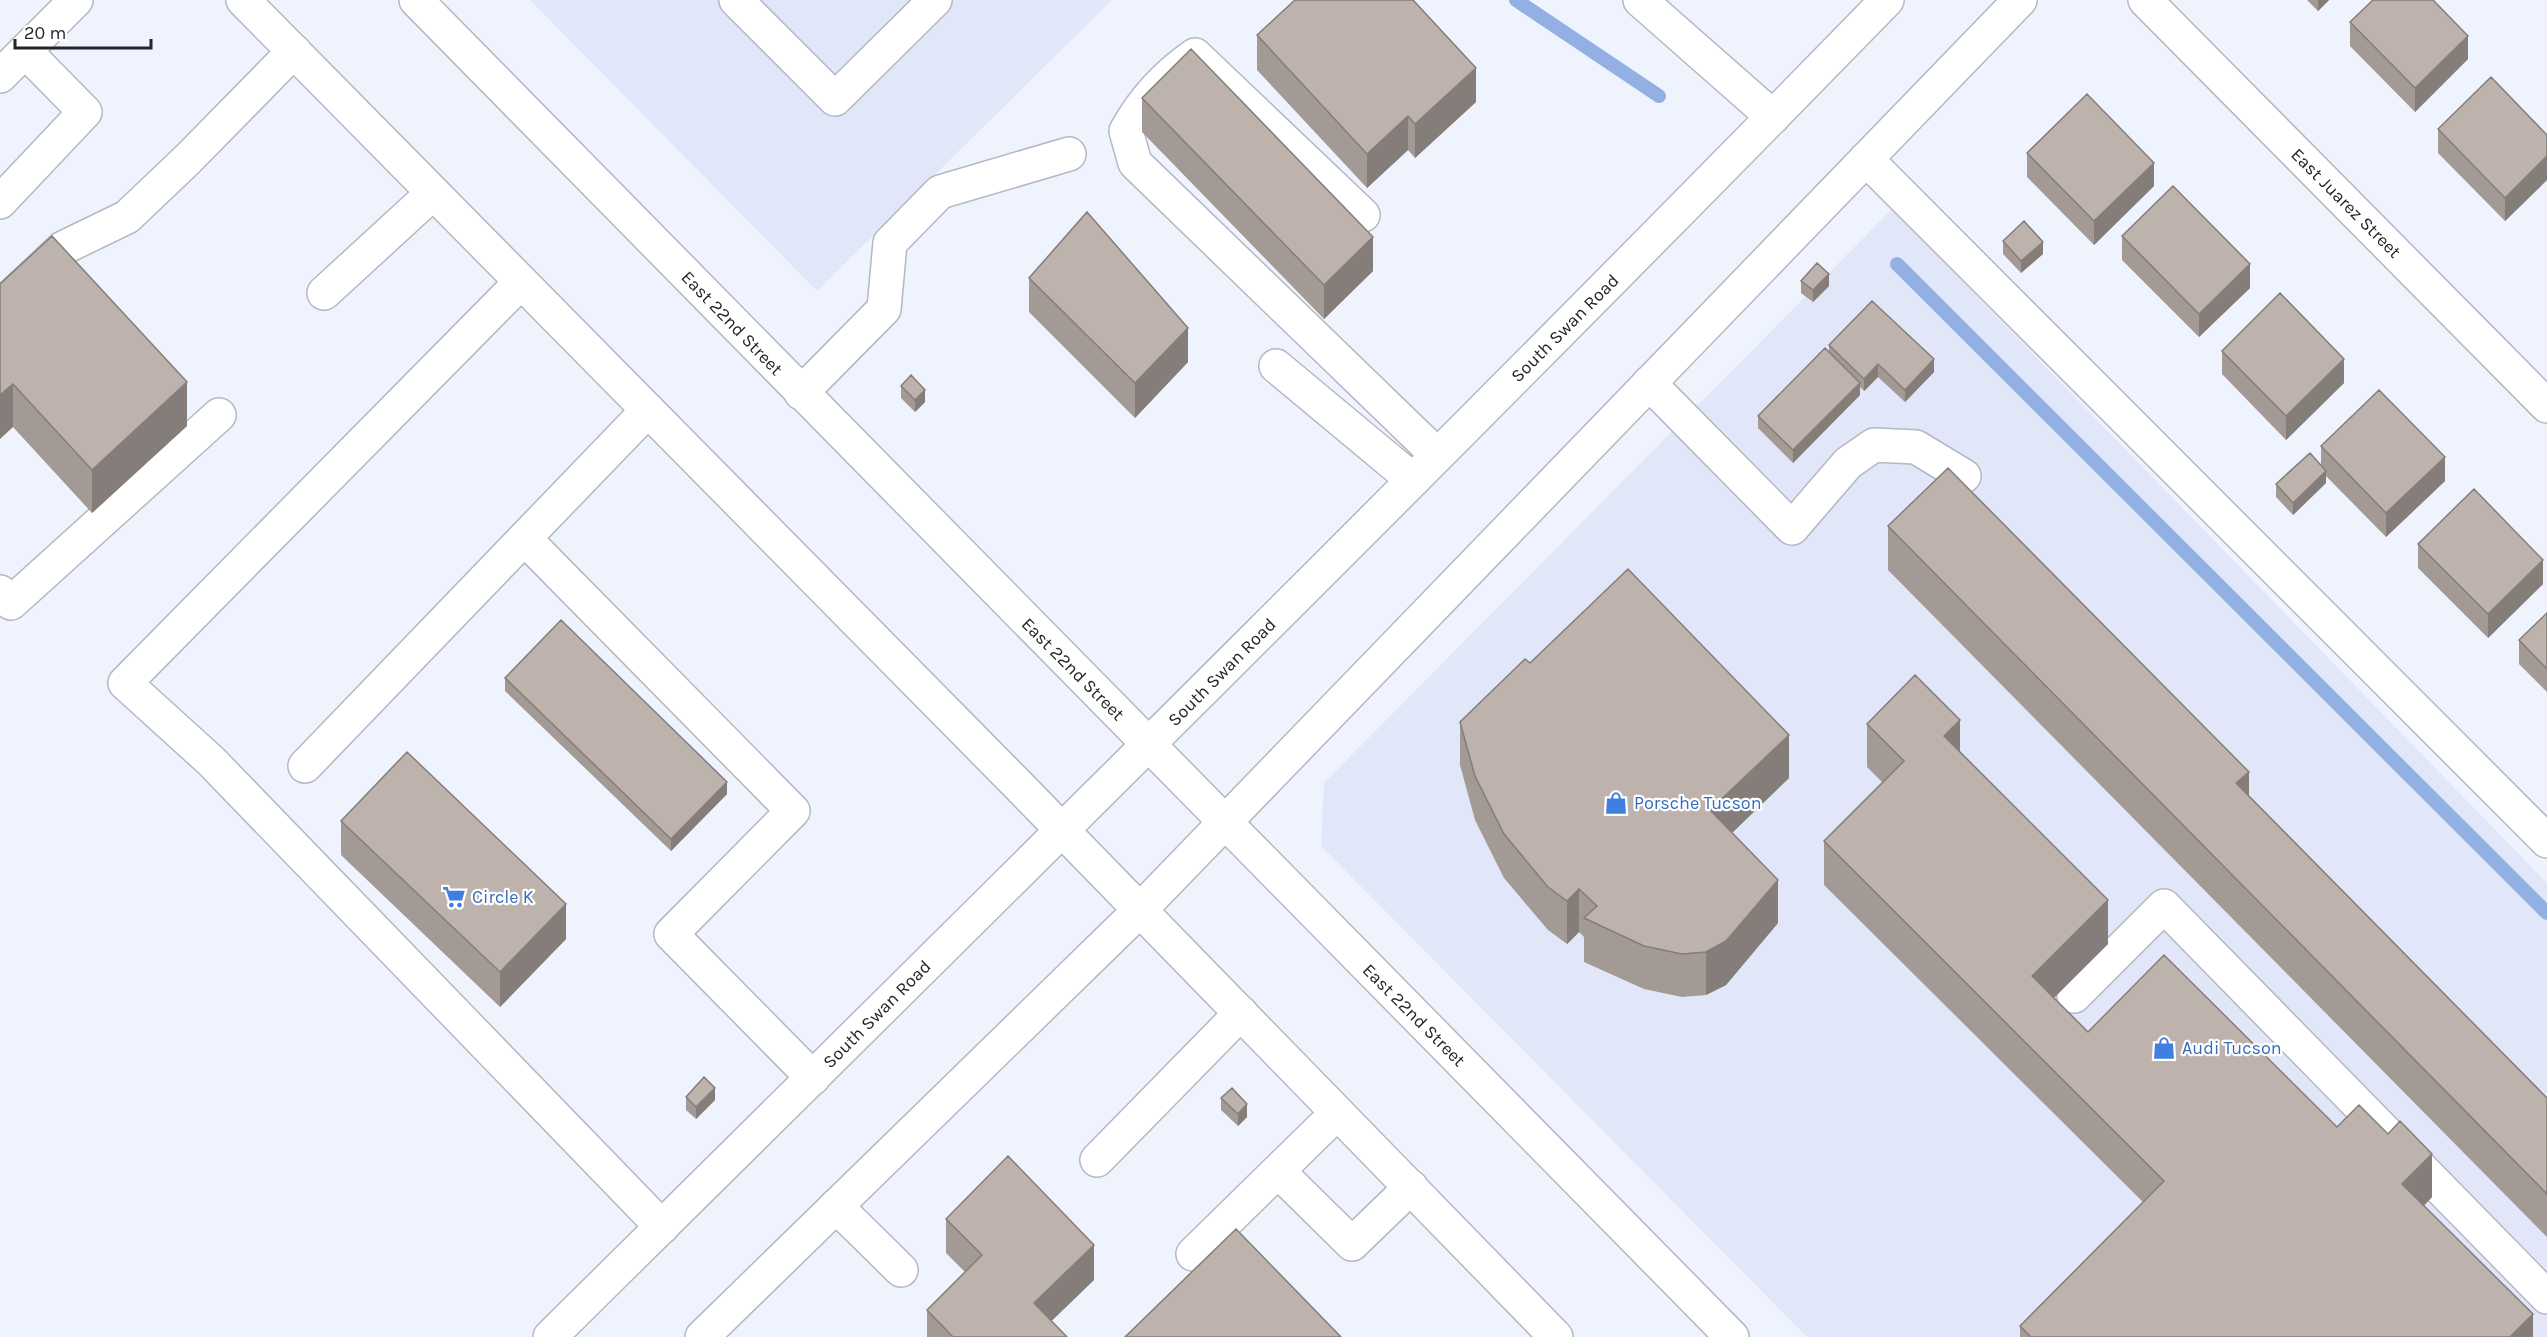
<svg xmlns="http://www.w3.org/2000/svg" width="2547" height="1337" viewBox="0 0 2547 1337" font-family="Karla,sans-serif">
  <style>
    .built { fill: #e1e7f9 }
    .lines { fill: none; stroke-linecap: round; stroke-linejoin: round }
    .stream { stroke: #92b0e3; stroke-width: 14 }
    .minor-casing { stroke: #b4b8c2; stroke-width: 36 }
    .major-casing { stroke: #b4b8c2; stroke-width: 36 }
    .minor { stroke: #fff; stroke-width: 33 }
    .major { stroke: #fff; stroke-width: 33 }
    .wall { fill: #a39995 }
    .shaded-wall { fill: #857d79 }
    .building { fill: #beb2ad; stroke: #857d79; stroke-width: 1.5 }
    .labels { text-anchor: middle; stroke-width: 4.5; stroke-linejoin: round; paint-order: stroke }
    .street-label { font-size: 18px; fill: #242529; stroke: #fff }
    .shop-label { font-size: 18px; fill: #366cbe; stroke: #fff; text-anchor: start }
  </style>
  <rect width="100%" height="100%" fill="#eff3fe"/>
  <path class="built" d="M530,0h582l-295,291z
    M1892,209l655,674v454h-740l-486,-491 3,-63z"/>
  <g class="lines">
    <path class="stream" d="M1516,0l143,96
      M1897,264l650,649"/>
    <g class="minor-casing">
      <path id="minor" d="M736,0l99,99 100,-99
        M1640,0l133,117
        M2145,0l402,406
        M0,76l76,-76
        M1866,159l681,682
        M0,202l85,-90 -60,-61
        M1363,215l-168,-160c-29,20 -52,45 -69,76l9,32 302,292
        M521,282l-396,401 86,78 451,466
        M324,293l109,-100
        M0,307l63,-59 64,-31 61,-58 106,-108
        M1276,366l137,114
        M1649,383l143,145 56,-65 26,-18 42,2 48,29
        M801,393l83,-84 6,-66 50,-51 129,-38
        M525,539l268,272 -122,123 142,144
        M0,592l11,11 208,-188
        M305,766l343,-356
        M2074,996l90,-90 383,391
        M1097,1160l144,-147
        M1279,1172l73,72 59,-57
        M836,1206l65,64
        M1193,1254l144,-141"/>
    </g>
    <g class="major-casing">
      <path id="major" d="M243,0l779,789 534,548
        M416,0l1316,1337
        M550,1337c448,-443 897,-886 1337,-1337
        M702,1337l438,-427 880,-910"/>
    </g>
    <use href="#minor" class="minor"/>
    <use href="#major" class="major"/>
  </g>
  <path class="wall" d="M2307,0h22l-11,11z
    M2350,22l118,37 -53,53 -65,-66z
    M1257,35l219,67 -61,56 -7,-8 -41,38 -110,-118z
    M1142,98l231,173 -49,48 -182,-187z
    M2438,129l109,6v45l-42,41 -67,-68z
    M2027,153l127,33 -60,59 -67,-68z
    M2122,236l128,52 -51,49 -77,-77z
    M2003,241l40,13 -22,19 -18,-19z
    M1029,278l159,84 -53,56 -106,-106z
    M1801,281l28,5 -16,16 -12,-9z
    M0,284l187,142 -95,87 -79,-86z
    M1829,345l105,27 -29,30 -27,-25 -14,14 -4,-4v8l-67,68 -35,-35v-12l71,-64z
    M2222,351l122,32 -58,57 -64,-66z
    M901,386l24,16 -10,10 -14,-14z
    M2321,446l124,35 -59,56 -60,-61v7l-33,32 -17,-18v-13l45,-20z
    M1888,526l361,270 298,302v139l-659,-667z
    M2418,544l125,40 -55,54 -70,-70z
    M2547,613v79l-28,-28v-24z
    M505,678l222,116 -56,57 -166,-160z
    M1460,722l329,56 -57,55 46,90 -52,62 -20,10 -24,2 -38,-8 -60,-27v-25l-5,-5 -12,12 -19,-14 -44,-52 -29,-58 -15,-55z
    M1867,724l93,29 148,191 -55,54 35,34 249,95 95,70 -8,9 109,131h-513v-11l123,-124 -319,-317v-44l59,-58 -16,-16z
    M341,821l225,118 -66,68 -159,-152z
    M686,1097l29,3 -19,19 -10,-9z
    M1221,1098l26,19 -9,9 -17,-16z
    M946,1219l148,61 -43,41 16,16h-140v-27l38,-38 -19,-19z"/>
  <path class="shaded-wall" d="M2318,0h11l-11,11z
    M2468,36v23l-53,53v-24z
    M1476,68v34l-61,56v-34z
    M1408,116v34l-41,38v-34z
    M2547,156v24l-42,41v-23z
    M2154,163v23l-60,59v-24z
    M1373,237v34l-49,48v-34z
    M2043,242v12l-22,19v-12z
    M2250,264v24l-51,49v-23z
    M1829,274v12l-16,16v-12z
    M1188,328v34l-53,56v-35z
    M1934,359v13l-29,30v-12z
    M2344,359v24l-58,57v-24z
    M1878,364v13l-14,14v-12z
    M187,382v44l-95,87v-43z
    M1860,383v12l-67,68v-13z
    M13,384v43l-13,12v-44z
    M925,390v12l-10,10v-12z
    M2445,457v24l-59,56v-24z
    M2326,471v12l-33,32v-12z
    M2543,560v24l-55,54v-24z
    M1960,720v44l-16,-28z
    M1789,735v43l-79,76v-44z
    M2249,772v44l-13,-33z
    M727,782v12l-56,57v-12z
    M1778,880v43l-52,62 -20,10v-43z
    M1579,889v43l-12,12v-43z
    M2108,900v44l-76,76v-44z
    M566,904v35l-66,68v-35z
    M715,1088v12l-19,19v-12z
    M1247,1104v13l-9,9v-12z
    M2432,1154v43l-30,30v-43z
    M1094,1245v35l-59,57 -1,-34z
    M2533,1314v23h-23z"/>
  <path class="building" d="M1295,0h118l63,68 -61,56 -7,-8 -41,38 -110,-119z
    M2373,0h60l35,36 -53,52 -65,-66z
    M1191,49l182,188 -49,48 -182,-187z
    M2491,77l56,58v21l-42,42 -67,-69z
    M2087,94l67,69 -60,58 -67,-68z
    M2173,186l77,78 -51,50 -77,-78z
    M1087,212l101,116 -53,55 -106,-105z
    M2024,221l19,21 -22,19 -18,-20z
    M52,236l135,146 -95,88 -79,-86 -13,11v-111z
    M1817,263l12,11 -16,16 -12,-9z
    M2280,293l64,66 -58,57 -64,-65z
    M1872,301l62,58 -29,31 -27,-26 -14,15 -35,-34z
    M1825,348l35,35 -67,67 -35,-34z
    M911,375l14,15 -10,10 -14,-14z
    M2379,390l66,67 -59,56 -65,-67z
    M2310,453l16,18 -33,32 -17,-19z
    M1948,468l301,304 -13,11 311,315v96l-659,-668z
    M2474,489l69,71 -55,54 -70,-70z
    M1628,569l161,166 -79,75 68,70 -52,61 -20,11 -24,2 -38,-8 -60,-28 13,-12 -18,-17 -12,12 -19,-14 -44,-53 -29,-58 -15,-54 65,-63 5,4z
    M2547,613v56l-28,-29z
    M561,620l166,162 -56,57 -166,-161z
    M1915,675l45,45 -16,16 164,164 -76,76 56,56 76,-77 173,172 22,-22 29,29 12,-13 32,33 -30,30 131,130 -23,23h-479l-11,-11 144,-145 -340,-340 80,-80 -37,-37z
    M407,752l159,152 -66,68 -159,-151z
    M704,1077l11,11 -19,19 -10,-10z
    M1232,1088l15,16 -9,10 -17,-16z
    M1008,1156l86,89 -60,58 33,34h-114l-26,-27 55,-55 -36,-36z
    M1236,1229l105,108h-216z"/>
  <defs>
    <g id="shop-bare" transform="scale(1.8)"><path d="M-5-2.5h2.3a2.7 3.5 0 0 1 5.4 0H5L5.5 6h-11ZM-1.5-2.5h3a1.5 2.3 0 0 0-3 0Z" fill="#3f7fe0" stroke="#fff" stroke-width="2.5" paint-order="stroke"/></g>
    <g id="supermarket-bare" transform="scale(1.8)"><path d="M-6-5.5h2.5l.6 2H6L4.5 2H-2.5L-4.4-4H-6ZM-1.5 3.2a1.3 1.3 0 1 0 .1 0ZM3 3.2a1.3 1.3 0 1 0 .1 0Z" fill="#3f7fe0" stroke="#fff" stroke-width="2.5" paint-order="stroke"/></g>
  </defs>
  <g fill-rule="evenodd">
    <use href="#shop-bare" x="1616" y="803"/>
    <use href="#supermarket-bare" x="454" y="897"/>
    <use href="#shop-bare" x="2164" y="1048"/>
  </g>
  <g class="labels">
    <g class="street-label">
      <text transform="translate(2346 203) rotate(45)" y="6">East Juarez Street</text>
      <text transform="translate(732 323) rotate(46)" y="6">East 22nd Street</text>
      <text transform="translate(1565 328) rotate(-45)" y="6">South Swan Road</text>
      <text transform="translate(1073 669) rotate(45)" y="6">East 22nd Street</text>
      <text transform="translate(1222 672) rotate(-45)" y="6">South Swan Road</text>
      <text transform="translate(877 1014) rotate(-45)" y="6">South Swan Road</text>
      <text transform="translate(1414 1015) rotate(45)" y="6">East 22nd Street</text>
    </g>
    <g class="shop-label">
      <text x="1634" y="809">Porsche Tucson</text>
      <text x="472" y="903">Circle K</text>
      <text x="2182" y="1054">Audi Tucson</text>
    </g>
  </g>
  <path d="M15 39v9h136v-9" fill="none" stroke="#242529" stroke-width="3"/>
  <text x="24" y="39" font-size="18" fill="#242529" stroke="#ffffff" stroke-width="4.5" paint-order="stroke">20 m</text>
</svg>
